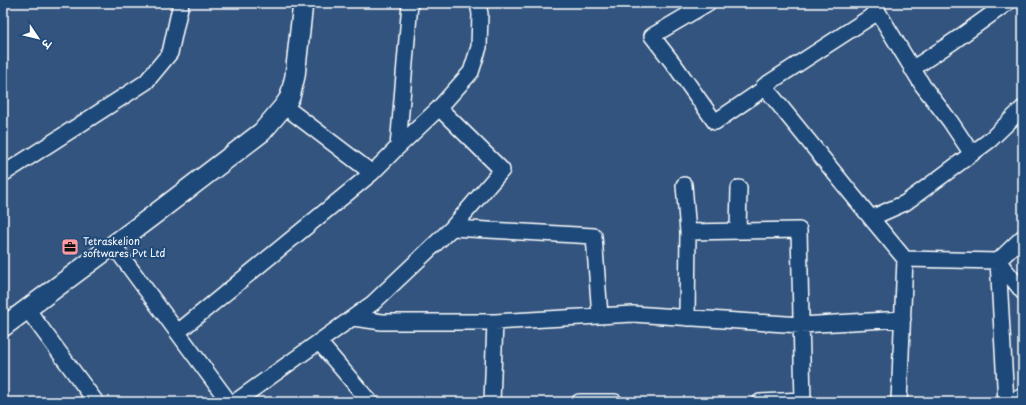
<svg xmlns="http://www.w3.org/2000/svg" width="1026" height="405" viewBox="0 0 1026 405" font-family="'Playpen Sans','Playpen Sans Deva',sans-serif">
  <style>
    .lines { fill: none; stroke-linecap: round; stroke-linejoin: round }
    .minor-casing { stroke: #fff; stroke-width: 18 }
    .tertiary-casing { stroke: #fff; stroke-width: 22 }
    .minor { stroke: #1f4a7a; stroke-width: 15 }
    .tertiary { stroke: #1f4a7a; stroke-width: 19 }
    .labels { text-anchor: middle; stroke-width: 4; stroke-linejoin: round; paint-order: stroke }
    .poi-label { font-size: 10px; fill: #fff; stroke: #1f4a7a; text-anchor: start }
  </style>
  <rect width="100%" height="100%" fill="#33547e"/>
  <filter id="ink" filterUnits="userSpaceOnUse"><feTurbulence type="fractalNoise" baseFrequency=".025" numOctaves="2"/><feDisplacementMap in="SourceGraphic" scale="8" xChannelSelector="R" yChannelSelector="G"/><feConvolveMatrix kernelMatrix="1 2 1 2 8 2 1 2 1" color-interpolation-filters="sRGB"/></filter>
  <g filter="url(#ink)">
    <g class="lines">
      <g class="minor-casing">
        <path id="minor" d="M708,3l-56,33 24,31 39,55 50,-34
          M872,3l6,9 -114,74 107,132 34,41 -6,143
          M878,12l45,74 27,35 22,33
          M912,69l42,-28 53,-38
          M284,106l88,67
          M398,147l41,-39
          M3,174l143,-92 24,-29 11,-50
          M684,185l4,47
          M871,218l34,-15 41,-30 44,-33 33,-32
          M452,228l142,8 6,80
          M738,231l1,-43
          M1023,237l-25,24 25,31
          M113,245l116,157
          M905,259l93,2 8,141
          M27,309l69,93
          M353,318l29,4h113l138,-8 168,11 102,-6
          M687,318l1,-86 111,-2 4,172
          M178,332l194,-159 26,-26 12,-144
          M319,342l51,60
          M235,402l138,-99 79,-75 50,-58 -63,-62 32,-36 8,-25 1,-33 -2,-11
          M492,402l3,-80
          M579,402h36
          M760,402l43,-2
          M1011,402l12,-6"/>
      </g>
      <g class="tertiary-casing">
        <path id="tertiary" d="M3,327l148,-110 111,-85 22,-26 6,-9 5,-21 8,-73"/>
      </g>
      <use href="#minor" class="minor"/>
      <use href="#tertiary" class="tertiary"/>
    </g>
  </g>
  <defs>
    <g id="office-square" transform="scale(0.9)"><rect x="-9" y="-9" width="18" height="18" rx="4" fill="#ff9aa2" stroke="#1f4a7a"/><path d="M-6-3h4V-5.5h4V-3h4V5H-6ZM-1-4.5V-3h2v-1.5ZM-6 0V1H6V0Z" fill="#111"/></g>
  </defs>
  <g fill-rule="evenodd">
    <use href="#office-square" x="70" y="247"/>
  </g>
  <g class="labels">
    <g class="poi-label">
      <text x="83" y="245">Tetraskelion<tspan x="83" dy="12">softwares Pvt Ltd</tspan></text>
    </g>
  </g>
  <rect width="1026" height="405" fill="none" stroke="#1f4a7a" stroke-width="16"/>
  <rect x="8" y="8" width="1010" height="389" fill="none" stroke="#fff" stroke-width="1.5" filter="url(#ink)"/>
  <g transform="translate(38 38) rotate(125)" stroke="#1f4a7a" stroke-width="3" paint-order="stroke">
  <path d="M0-3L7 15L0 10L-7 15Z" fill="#ffffff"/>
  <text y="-6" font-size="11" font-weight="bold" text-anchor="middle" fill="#ffffff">उ</text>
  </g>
</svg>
